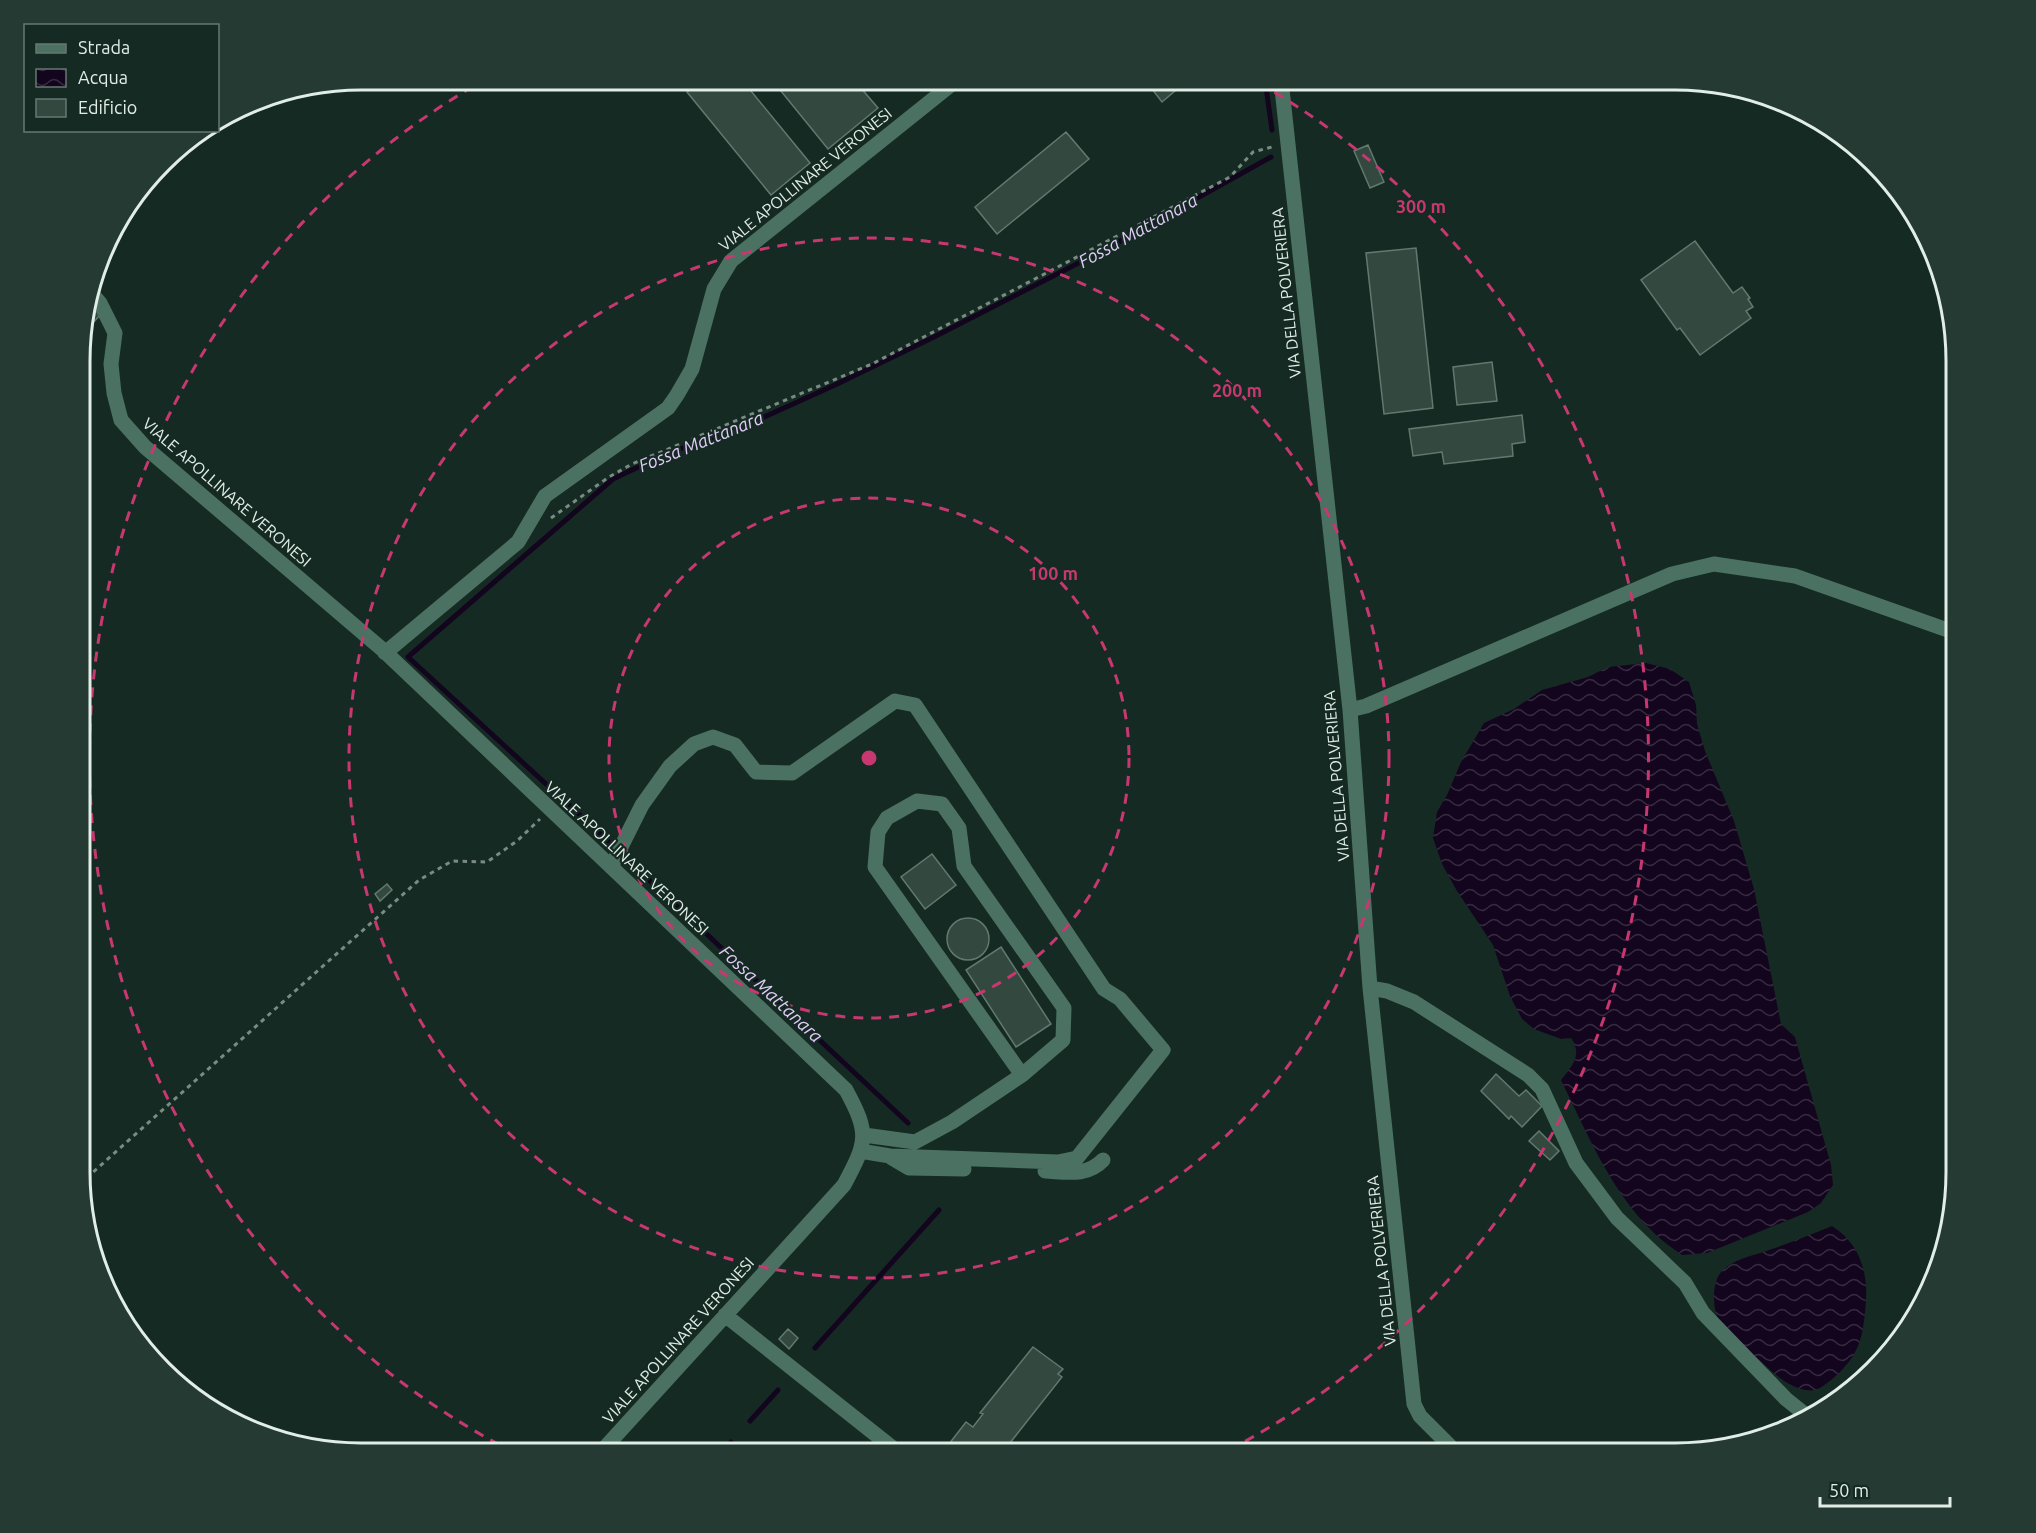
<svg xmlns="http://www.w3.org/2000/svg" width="2036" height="1533" viewBox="0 0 2036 1533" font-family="Ubuntu,sans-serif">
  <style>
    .water { fill: url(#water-waves) }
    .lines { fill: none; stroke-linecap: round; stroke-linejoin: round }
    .stream { stroke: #14051f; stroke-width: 5 }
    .building { fill: #334940; stroke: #62796f; stroke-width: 1.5 }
    .path { stroke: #7a8b84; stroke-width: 3; stroke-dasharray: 4.5 4.5; stroke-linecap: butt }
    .minor { stroke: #4a7161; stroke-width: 15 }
    .ring { fill: none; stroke: #c73870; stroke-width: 3; stroke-dasharray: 10 8 }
    .labels { text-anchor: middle; stroke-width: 4.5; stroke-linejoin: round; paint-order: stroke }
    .street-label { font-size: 16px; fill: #e1eee8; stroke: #152a22 }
    .water-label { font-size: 18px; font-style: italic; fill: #e3ccfa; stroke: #152a22 }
    .rim { fill: none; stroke: #e1eee8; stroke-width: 3 }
    .centre { fill: #c73870; stroke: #152a22; stroke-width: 3 }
    .ring-label { font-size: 18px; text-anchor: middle; font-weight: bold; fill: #c73870; stroke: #152a22; stroke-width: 4.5; stroke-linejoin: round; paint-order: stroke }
  </style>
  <defs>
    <pattern id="water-waves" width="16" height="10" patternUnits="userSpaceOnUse" patternTransform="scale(1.5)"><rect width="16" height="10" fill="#14051f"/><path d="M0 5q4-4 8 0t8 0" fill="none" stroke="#362a40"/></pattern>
  </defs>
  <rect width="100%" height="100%" fill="#152a22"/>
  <path class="water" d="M1646,663l24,6 19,13 7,23 1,19 8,27 29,70 20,68 27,135 14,13 36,128 2,20 -12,18 -13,9 -101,41 -25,2c-10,-7 -21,-15 -29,-23 -43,-42 -66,-99 -92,-152 11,-14 22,-25 10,-42l-10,1 -27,-10 -12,-10 -12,-23 -17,-51 -36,-54 -15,-27 -9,-26 4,-26 10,-17 14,-33 23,-39 30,-14 28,-19 46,-13 20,-10z
    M1832,1226c27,17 36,45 34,75 -3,38 -6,55 -36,80 -8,6 -14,11 -24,9 -21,-4 -34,-19 -49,-32 -13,-11 -31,-23 -39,-39 -6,-13 -6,-38 4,-48 13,-13 34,-16 50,-22 20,-7 40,-15 60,-23z"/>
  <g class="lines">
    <path class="stream" d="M1265,80l7,50
      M608,841l-200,-184 205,-178 55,-26 70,-24 97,-44 99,-48 172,-88 165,-92
      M633,865l275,258
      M815,1348l124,-138
      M750,1421l28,-31
      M720,1453l11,-11"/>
  </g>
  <path class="building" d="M702,80h40l68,83 -39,32 -84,-103z
    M772,80h82l24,28 -50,41z
    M898,80h20l-13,9z
    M1154,80h13l8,11 -13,11 -14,-18z
    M1066,132l23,27 -92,75 -22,-27z
    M1368,145l16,37 -14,6 -16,-37z
    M1695,241l38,52 9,-6 8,11 -2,1 5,8 -7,4 5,7 -51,37 -20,-27 -3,2 -36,-50z
    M1416,248l17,160 -49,6 -18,-161z
    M89,304l12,10 -10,11 -8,-6z
    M1492,362l5,39 -40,4 -4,-38z
    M1522,415l3,27 -13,2 1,12 -69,8 -2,-12 -29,4 -4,-27z
    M932,854l24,31 -31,24 -24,-32z
    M387,884l5,6 -12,11 -5,-7z
    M947 939a21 21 0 1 1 42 0a21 21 0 1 1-42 0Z
    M1001,947l50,77 -35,23 -50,-77z
    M1496,1074l23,22 7,-6 16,16 -20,21 -11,-11 -2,3 -28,-28z
    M1539,1131l20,20 -9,9 -21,-19z
    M788,1329l10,9 -9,11 -10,-10z
    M1033,1347l30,22 -5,5 4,3 -60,76h-60l24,-31 7,5 10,-13 -3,-1z
    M1888,1355l-1,2 -13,10 -2,-8z"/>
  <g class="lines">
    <path class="path" d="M551,518l58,-41 23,-13 240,-100 358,-187 23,-25 19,-5
      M80,1184l339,-304 33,-19 35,1 30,-21 23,-22"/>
    <path class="minor" d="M1281,80l69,630 20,278 44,416 6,12 37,37
      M92,294l8,9 15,30 -4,31 3,29 7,27 24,27 238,203 463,440c24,44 21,52 -2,95l-244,268
      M385,653l133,-111 27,-46 123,-88 9,-13 15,-26 22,-80 17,-28 226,-181
      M1350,710l16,-4 306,-132 42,-10 81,12 161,57
      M611,867l31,-62 28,-39 24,-22 19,-7 22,8 21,27 36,1 103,-72 20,4 189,284 16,10 43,51 -86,108 -19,4 -168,-6 -30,-5
      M1370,988l17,3 27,11 114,73 14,14 34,74 41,55 68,65 18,30 83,86 20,16
      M864,1135l51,7 37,-20 70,-47 41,-35 1,-32 -100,-142 -5,-38 -17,-24 -25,-3 -30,17 -9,14 -3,35 147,208
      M892,1158l17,10 55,1
      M1045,1171c21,1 42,6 58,-11
      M725,1315l174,138"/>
  </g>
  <g class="ring">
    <circle cx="869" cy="758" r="260"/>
    <circle cx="869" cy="758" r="520"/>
    <path d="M515 1453A780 780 0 0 1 479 83M1259 83A780 780 0 0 1 1223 1453"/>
  </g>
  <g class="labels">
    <g class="street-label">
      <text transform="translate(805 179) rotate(-39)" y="6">VIALE APOLLINARE VERONESI</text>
      <text transform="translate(1286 293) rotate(-96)" y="6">VIA DELLA POLVERIERA</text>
      <text transform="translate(227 492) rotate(41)" y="6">VIALE APOLLINARE VERONESI</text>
      <text transform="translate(1336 776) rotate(-95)" y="6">VIA DELLA POLVERIERA</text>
      <text transform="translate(627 858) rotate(43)" y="6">VIALE APOLLINARE VERONESI</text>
      <text transform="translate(1381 1261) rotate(-96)" y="6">VIA DELLA POLVERIERA</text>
      <text transform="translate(678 1340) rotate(-48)" y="6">VIALE APOLLINARE VERONESI</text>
    </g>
    <g class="water-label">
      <text transform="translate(1138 231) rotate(-29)" y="6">Fossa Mattanara</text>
      <text transform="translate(701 442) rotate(-22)" y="6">Fossa Mattanara</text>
      <text transform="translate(771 994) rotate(43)" y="6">Fossa Mattanara</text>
    </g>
  </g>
  <path d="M0 0H2036V1533H0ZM361 90H1675A271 271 0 0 1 1946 361V1172A271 271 0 0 1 1675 1443H361A271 271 0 0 1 90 1172V361A271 271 0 0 1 361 90Z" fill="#253a32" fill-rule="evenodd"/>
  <path class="rim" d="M361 90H1675A271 271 0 0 1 1946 361V1172A271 271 0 0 1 1675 1443H361A271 271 0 0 1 90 1172V361A271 271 0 0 1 361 90Z"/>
  <circle cx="869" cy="758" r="9" class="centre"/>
  <g class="ring-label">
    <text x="1421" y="213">300 m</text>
    <text x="1237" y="397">200 m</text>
    <text x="1053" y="580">100 m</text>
  </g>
  <rect x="24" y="24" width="195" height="108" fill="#152a22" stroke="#677871" stroke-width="1.5"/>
  <rect x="36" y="44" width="30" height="9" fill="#4a7161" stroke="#677871" stroke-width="1.5"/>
  <text x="78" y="54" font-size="18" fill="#e1eee8">Strada</text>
  <rect x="36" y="69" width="30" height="18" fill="url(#water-waves)" stroke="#677871" stroke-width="1.5"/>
  <text x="78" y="84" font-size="18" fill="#e1eee8">Acqua</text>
  <rect x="36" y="99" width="30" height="18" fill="#334940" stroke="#677871" stroke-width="1.5"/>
  <text x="78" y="114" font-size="18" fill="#e1eee8">Edificio</text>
  <path d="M1820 1497v9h130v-9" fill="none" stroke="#e1eee8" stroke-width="3"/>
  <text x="1829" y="1497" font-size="18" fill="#e1eee8" stroke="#152a22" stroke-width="4.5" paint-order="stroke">50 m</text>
</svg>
